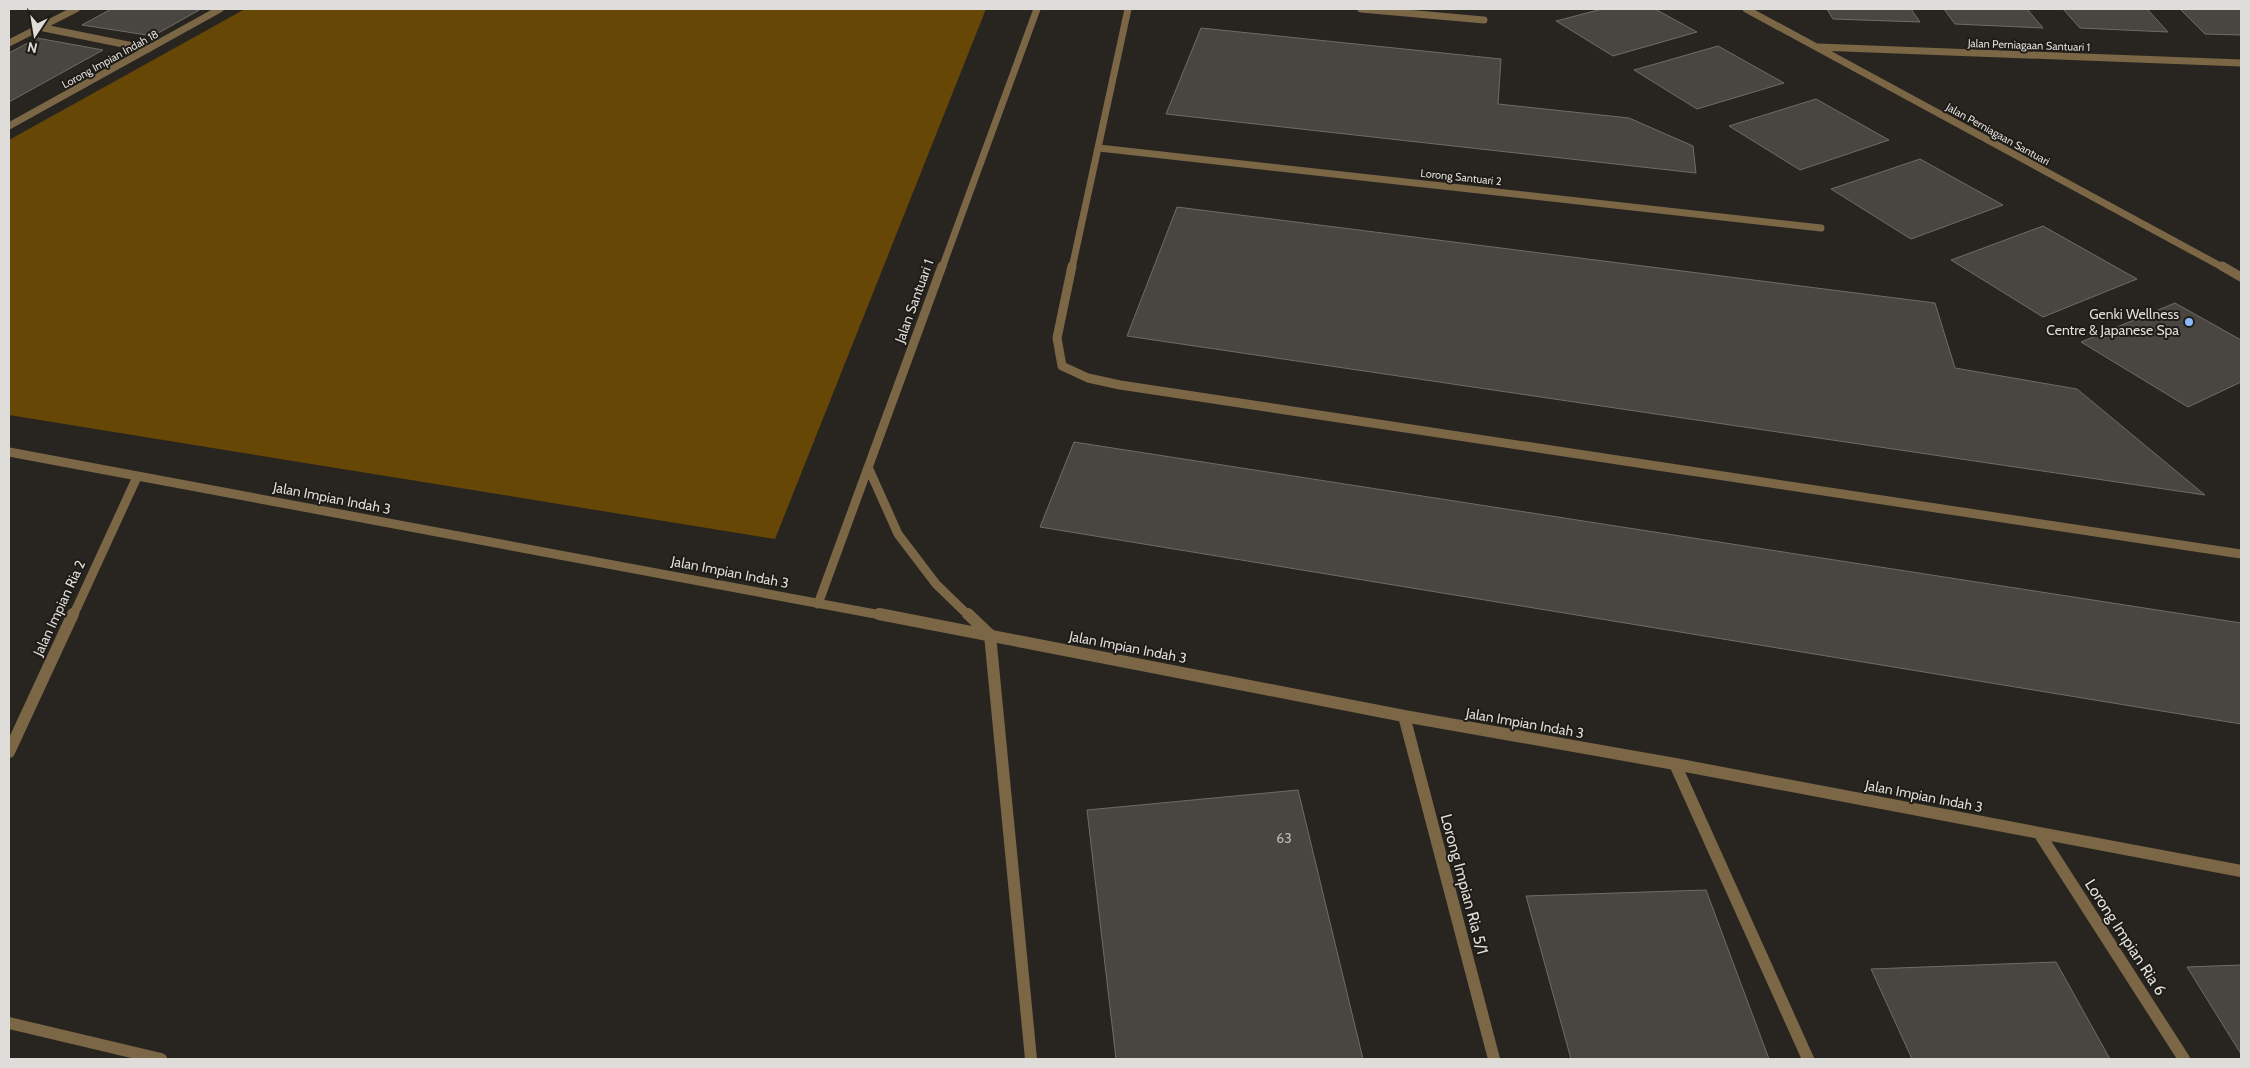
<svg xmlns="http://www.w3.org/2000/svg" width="2250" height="1068" viewBox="0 0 2250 1068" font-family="Cabin,sans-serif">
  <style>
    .green { fill: #674706 }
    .building { fill: #494540; stroke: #6f6b65 }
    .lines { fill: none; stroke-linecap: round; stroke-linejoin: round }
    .service-far1 { stroke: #7b6746; stroke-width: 7 }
    .service { stroke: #7b6746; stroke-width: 12 }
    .minor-far2 { stroke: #7b6746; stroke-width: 7 }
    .minor-far1 { stroke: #7b6746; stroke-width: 9 }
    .minor { stroke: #7b6746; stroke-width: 12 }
    .poi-dot { fill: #8cb9fc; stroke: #1f1c17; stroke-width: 2 }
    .labels { text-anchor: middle; stroke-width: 4; stroke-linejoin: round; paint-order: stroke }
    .far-street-label { font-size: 11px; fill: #dfddda; stroke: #1f1c17 }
    .street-label { font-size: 14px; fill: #dfddda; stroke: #1f1c17 }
    .poi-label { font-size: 14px; fill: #dfddda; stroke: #1f1c17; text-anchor: end }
    .near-number-label { font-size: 14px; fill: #bab7b4 }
    .near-street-label { font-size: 16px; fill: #dfddda; stroke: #1f1c17 }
  </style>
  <rect width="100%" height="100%" fill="#282521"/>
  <path class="green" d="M245,9h741l-211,530 -766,-124v-275z"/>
  <path class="building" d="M111,9h90l-48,27 -71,-11z
    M1602,9h53l42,23 -84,24 -57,-35z
    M1827,9h84l9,13 -87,-3z
    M1944,9h83l16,19 -88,-4z
    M2063,9h84l21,23 -88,-4z
    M2180,9h61v26l-36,-1z
    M1201,28l300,31 -3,45 131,14 64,28 3,27 -530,-59z
    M37,38l66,12 -94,52v-49z
    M1718,46l66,37 -87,26 -63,-39z
    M1816,99l73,41 -89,30 -71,-44z
    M1920,159l83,46 -92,34 -80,-50z
    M1177,207l758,96 20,65 122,21 128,106 -1078,-159z
    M2043,226l94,53 -94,38 -92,-57z
    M2175,303l66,37v42l-53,25 -107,-65z
    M1074,442l1167,181v101l-1201,-197z
    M1298,790l65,269h-247l-29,-249z
    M1706,890l63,169h-198l-45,-163z
    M2056,962l54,97h-198l-41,-90z
    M2241,965v89l-54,-87z"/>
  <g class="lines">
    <path class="service-far1" d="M39,27l109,22
      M9,43l67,-34"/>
    <path class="service" d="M990,635l41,424
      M1675,764l133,295"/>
    <path class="minor-far2" d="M1361,9l123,11
      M1746,9l478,259
      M1818,47l423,16
      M9,126l211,-117
      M1099,148l722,80
      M942,268l95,-259
      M1072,268l56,-259"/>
    <path class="minor-far1" d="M1072,266l-15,72 5,28 26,12 32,7 1121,169
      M2222,266l19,11
      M9,452l877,164
      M868,467l30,67 38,50 33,32
      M818,604l124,-338
      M73,616l64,-139"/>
    <path class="minor" d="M879,614l525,102 271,48 566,107
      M968,614l22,21
      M1404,716l90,343
      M9,752l64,-138
      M2039,833l145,226
      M9,1023l152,36"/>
  </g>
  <circle class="poi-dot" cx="2189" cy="322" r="5"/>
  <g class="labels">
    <g class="far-street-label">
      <text transform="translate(2029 45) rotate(2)" y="4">Jalan Perniagaan Santuari 1</text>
      <text transform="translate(110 59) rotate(-29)" y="4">Lorong Impian Indah 18</text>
      <text transform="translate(1998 134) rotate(29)" y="4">Jalan Perniagaan Santuari</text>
      <text transform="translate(1461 177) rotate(6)" y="4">Lorong Santuari 2</text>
    </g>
    <g class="street-label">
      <text transform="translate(914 301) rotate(-70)" y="5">Jalan Santuari 1</text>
      <text transform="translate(332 498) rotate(11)" y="5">Jalan Impian Indah 3</text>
      <text transform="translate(730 572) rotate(11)" y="5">Jalan Impian Indah 3</text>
      <text transform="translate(59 608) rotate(-65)" y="5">Jalan Impian Ria 2</text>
      <text transform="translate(1128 647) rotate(11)" y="5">Jalan Impian Indah 3</text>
      <text transform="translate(1525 723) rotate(10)" y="5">Jalan Impian Indah 3</text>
      <text transform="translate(1924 796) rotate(11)" y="5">Jalan Impian Indah 3</text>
    </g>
    <g class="poi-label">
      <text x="2179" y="319">Genki Wellness<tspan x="2179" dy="16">Centre &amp; Japanese Spa</tspan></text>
    </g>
    <g class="near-number-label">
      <text x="1284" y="843">63</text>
    </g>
    <g class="near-street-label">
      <text transform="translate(1465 884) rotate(75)" y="6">Lorong Impian Ria 5/1</text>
      <text transform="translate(2126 937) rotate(57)" y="6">Lorong Impian Ria 6</text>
    </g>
  </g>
  <rect width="2250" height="1068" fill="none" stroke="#dfddda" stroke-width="20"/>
  <g transform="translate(35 35) rotate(192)" stroke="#1f1c17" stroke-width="4" paint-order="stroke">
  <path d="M0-4L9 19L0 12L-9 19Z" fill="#dfddda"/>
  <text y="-8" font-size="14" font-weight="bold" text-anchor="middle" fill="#dfddda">N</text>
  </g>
</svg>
